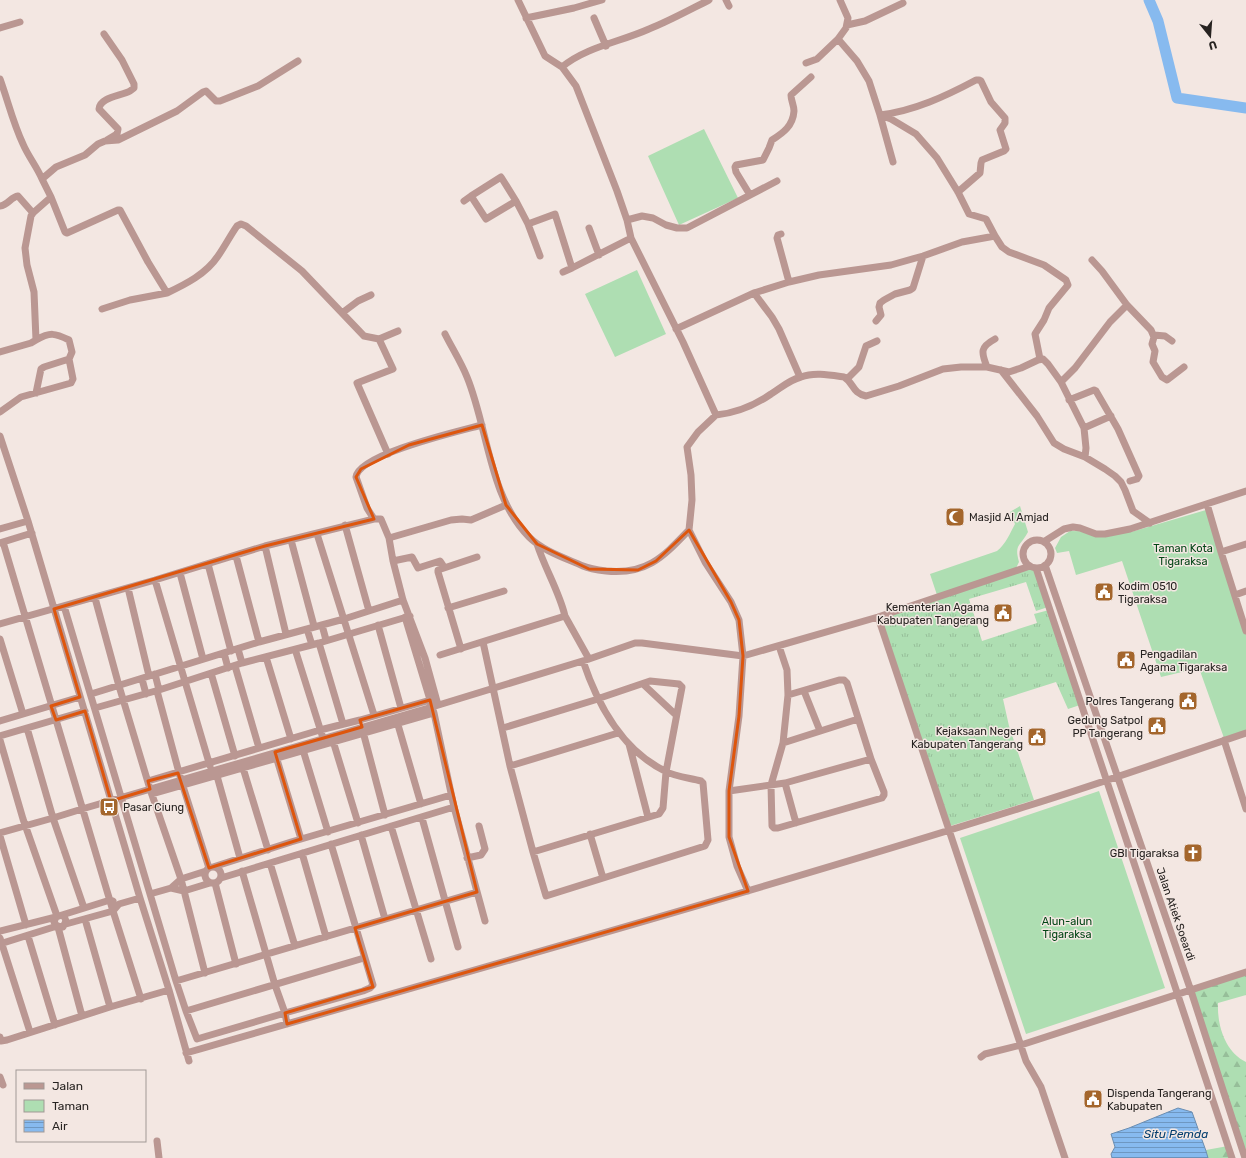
<svg xmlns="http://www.w3.org/2000/svg" width="1246" height="1158" viewBox="0 0 1246 1158" font-family="Rubik,sans-serif">
  <style>
    .grass { fill: url(#grass-tufts) }
    .forest { fill: url(#forest-firs) }
    .green { fill: #aedeb2 }
    .water { fill: url(#water-rules); stroke: #6a8db1 }
    .lines { fill: none; stroke-linecap: round; stroke-linejoin: round }
    .river { stroke: #87baef; stroke-width: 11 }
    .street { stroke: #ba9792; stroke-width: 7 }
    .marked { fill: none; stroke: #de560d; stroke-width: 3; stroke-linejoin: round }
    .labels { text-anchor: middle; stroke-width: 3; stroke-linejoin: round; paint-order: stroke }
    .poi-label { font-size: 11px; fill: #272321; stroke: #f3e7e2; text-anchor: start }
    .park-label { font-size: 11px; fill: #024515; stroke: #f3e7e2 }
    .street-label { font-size: 11px; fill: #272321; stroke: #f3e7e2 }
    .water-label { font-size: 12px; font-style: italic; fill: #033e6e; stroke: #f3e7e2 }
  </style>
  <defs>
    <pattern id="grass-tufts" width="24" height="20" patternUnits="userSpaceOnUse"><rect width="24" height="20" fill="#aedeb2"/><path d="M3 7l-1-3M5 7V3M7 7l1-3M15 17l-1-3M17 17v-4M19 17l1-3" fill="none" stroke="#96be99"/></pattern>
    <pattern id="forest-firs" width="22" height="20" patternUnits="userSpaceOnUse"><rect width="22" height="20" fill="#aedeb2"/><path d="M5 1l3.5 6h-7zM16 11l3.5 6h-7z" fill="#96be99"/></pattern>
    <pattern id="water-rules" width="6" height="5" patternUnits="userSpaceOnUse"><rect width="6" height="5" fill="#87baef"/><path d="M0 2.5h6" fill="none" stroke="#6e97c1"/></pattern>
  </defs>
  <rect width="100%" height="100%" fill="#f3e7e2"/>
  <path class="grass" d="M1029,567l6,2 13,38 -12,4 -10,-29 -57,17 13,42 55,-18 -3,-9 15,-4 31,95 -12,4 -12,-27 -53,17 6,27 25,74 -84,26 -72,-208z"/>
  <path class="forest" d="M1246,972v23l-28,8c-1,22 7,49 28,59v96l-55,-167z
    M1228,1146l4,12h-25l-1,-8z"/>
  <path class="green" d="M704,129l34,69 -59,27 -31,-69z
    M637,270l29,64 -51,23 -30,-63z
    M1020,506l8,26c-8,15 -14,12 -9,30l-3,6 -79,27 -7,-21 67,-23c9,-7 13,-18 18,-27l-5,-12z
    M1206,510l40,122v99l-22,7 -25,-70 -38,9 -39,-116 -46,14 -7,-24 -12,2 -2,-5 6,-11 9,-6 61,1z
    M1099,791l66,197 -139,46 -66,-196z"/>
  <path class="water" d="M1178,1108l14,4 14,39 2,7h-96l-1,-4 4,-7 -4,-13 18,-6z"/>
  <g class="lines">
    <path class="river" d="M1149,0l9,21 19,77 69,10"/>
    <path class="street" d="M518,0l27,56 17,11 14,19 41,105 10,29 4,18 52,104 33,73c20,-2 39,-10 55,-21 10,-6 18,-14 30,-17 13,-5 29,-2 43,0 10,6 8,16 22,19l33,-10 44,-17 18,-2h26l22,5 12,-4 17,-8 5,-1 5,5 13,18 23,46 2,20 -1,9
      M726,0l3,6
      M526,18l48,-10 28,-8
      M594,18l12,28
      M847,25l18,-4 38,-18
      M0,28l20,-6
      M104,34l18,26 12,24v4l-4,3c-9,5 -30,6 -31,18l19,20 -1,5 -10,6
      M838,39l19,22 12,20 11,34c34,-4 66,-19 96,-35h3l2,1 10,21 14,16v5l-5,7 6,19 -2,2 -22,9 -1,3 -1,10 -22,19
      M806,63l11,-4 21,-20 8,-11 2,-10 -8,-18
      M562,67c24,-20 58,-25 87,-38 20,-8 40,-19 60,-29
      M0,79c8,22 13,44 23,65 5,12 14,23 19,35
      M893,162l-13,-47 11,4 25,15 21,24 21,34 11,22 17,5 9,17
      M750,195l-14,-23 -1,-5 1,-2 27,-5 6,-12 3,-8c11,-7 21,-14 22,-29 0,-6 -3,-10 -3,-16l20,-18
      M471,196l30,-19 15,24 12,23 27,-10 17,54 59,-30
      M51,197l14,35 2,1 51,-23h2l28,52 19,31 -37,7 -28,9
      M464,201l7,-5 15,23 30,-18
      M0,206c8,-1 11,-9 18,-10l15,17
      M627,220l15,-4 11,2 13,7 11,3h10l90,-47
      M528,224l12,32
      M589,228l10,27
      M781,234l-3,1 -1,3 12,44
      M1092,260l10,11 25,34 24,25 3,7 -2,7 3,7 -2,11 9,15 5,3 17,-13
      M563,272l9,-4
      M167,293c19,-9 39,-19 51,-37 7,-10 12,-20 19,-30l4,-2 5,2 56,45 62,65 15,3 19,-8
      M754,293l18,24 7,12 21,48
      M342,313l16,-12 13,-6
      M876,321l5,-6 -2,-8 1,-4 4,-3 11,-6 15,-4 3,-2 10,-32
      M676,329l78,-36 35,-11 30,-7 72,-10 32,-9 39,-14 33,-6 7,11 7,5 35,13 22,15 2,5 -19,23 -5,12 -9,14 5,25
      M445,334c7,14 16,28 22,43 21,51 22,120 62,160 14,14 36,21 54,29 7,3 15,4 23,5 41,4 57,-14 83,-41
      M1154,335l11,1 7,5
      M379,339l14,30 -36,14 31,71
      M0,352l31,-9 5,-3 -2,-48 -7,-27 -2,-17 6,-32 2,-3 18,-16 -9,-18 14,-12 29,-12 13,-11 7,-3 13,-1 59,-29 26,-19 3,-1 10,10h4l38,-15 40,-25
      M987,367c-6,-15 -7,-20 8,-28
      M1001,370l36,46 17,27 10,6 21,8 20,12 10,7 6,6 4,8 8,21 17,12
      M847,379l12,-12 7,-21 11,-5
      M1061,382l14,-14 35,-46 17,-17
      M36,393l5,-24 3,-2 25,-8 3,-7 -3,-12c-14,-7 -19,-8 -33,0
      M1069,400l25,-10 2,1 22,38 21,47 -2,3 -7,2
      M0,412l21,-15 50,-14 2,-4 -4,-20
      M716,415l-18,17 -11,15 4,28 1,25 -3,30 16,32 26,40 8,18 4,36 -4,60 -10,75v46l8,29 11,25
      M1084,428l27,-12
      M0,436l28,85 112,377 29,92 20,71
      M1207,504l14,48 25,79
      M374,519l-7,-11 -11,-31c3,-23 104,-46 126,-52
      M345,525l24,86
      M0,529l28,-8
      M317,534l57,181
      M389,538l62,-18 11,-1 9,1 35,-15
      M1023 554a14 14 0 1 1 28 0a14 14 0 1 1-28 0Z
      M291,540l23,86
      M1045,541l19,-12 9,-2 7,1 16,6h9l25,-5 116,-38
      M3,542l110,369 28,88
      M0,543l32,-10
      M537,544c8,25 22,47 28,72
      M265,546l21,88
      M1221,552l25,-8
      M236,556l23,86
      M393,561l19,-4 6,11 22,-7 4,6
      M208,564l23,87
      M1045,565l146,426 54,167
      M1036,568l196,590
      M180,573l23,86
      M155,580l55,186
      M128,588l21,88
      M1235,595l11,-4
      M95,598l24,88 31,103 31,90 24,94
      M64,606l112,375 10,30 11,28 88,-26 -10,-28 -33,-114
      M448,608l56,-17
      M405,617l29,96 20,94 31,114
      M878,617l148,444 15,26 24,71
      M0,624l155,-44 110,-34 109,-27h7l8,19 4,23 10,39 22,58 13,47
      M322,625l4,15
      M378,625l23,83
      M307,629l5,16
      M0,639l23,75
      M483,642l27,124 23,86 13,44 159,-50 3,-6 -5,-57 -2,-2c-11,-3 -25,-4 -36,-10 -43,-21 -67,-65 -82,-110
      M319,643l24,81
      M779,646l8,24 1,25 -5,48 -12,42 1,41 2,2h4l104,-30 2,-3v-3l-13,-33 -24,-76 -3,-3h-5l-51,15
      M238,649l4,14
      M295,649l27,86
      M461,649l-23,-77v-2l39,-13
      M224,653l4,15
      M440,655l125,-39 24,43
      M266,657l25,82
      M235,666l24,82
      M211,673l24,83
      M155,674l4,16
      M142,679l4,15
      M643,684l33,31
      M157,691l24,89 28,88
      M804,691l16,40
      M91,694l168,-52 85,-23 59,-19
      M95,708l64,-18 83,-27 77,-20 91,-27
      M396,718l25,86
      M0,721l80,-24
      M27,728l26,90 31,90
      M362,728l23,87
      M503,728l95,-29
      M0,736l85,-25
      M0,740l23,79 34,97
      M1224,740l22,69
      M333,741l25,82
      M783,743l75,-24
      M629,744l19,73
      M303,750l25,82
      M275,753l26,86
      M510,766l108,-33
      M243,768l25,82
      M217,776l23,82
      M148,781l172,-51 40,-10 74,-21
      M785,783l11,40
      M729,791l56,-8 86,-24
      M152,794l282,-81
      M422,818l36,129
      M391,826l40,133
      M0,833l53,-15 29,-9 350,-102 157,-48 46,-16h7l101,13 135,-39 152,-51
      M590,834l13,44
      M361,835l24,84
      M0,836l26,89
      M533,852l126,-38 4,-6 3,-36 16,-85 -3,-3 -29,-3 -53,18
      M302,853l24,84
      M467,858l14,-3 4,-6 -6,-23
      M270,863l25,83
      M205 875a8 8 0 1 1 16 0a8 8 0 1 1-16 0Z
      M213,867l78,-25 160,-47
      M221,878l233,-71
      M215,883l21,81
      M171,888l13,3 26,-8
      M150,894l21,-6 10,-9 25,-8
      M62,915l48,-15 3,1
      M85,919l25,88
      M66,924l47,-13 6,-7 21,-6
      M58,927l24,89
      M0,931l56,-14
      M28,936l27,89
      M0,938l30,94
      M0,944l57,-18 6,1 3,-6 -2,-5 -2,-1 -6,2 -2,5 3,4
      M176,981l301,-89
      M186,1011l178,-53
      M287,1024l-2,-11 78,-22 7,-3 3,-3 -42,-141
      M0,1037l1,4 6,-1 103,-33 59,-17
      M186,1053c280,-81 561,-159 838,-246 75,-23 148,-49 222,-74
      M981,1057l4,-3 36,-9 225,-73
      M0,1077l3,8
      M157,1141l2,17"/>
  </g>
  <path class="marked" d="M482,425l24,80 31,39 52,25 49,1 18,-9 33,-31 42,72 8,18 4,36 -4,60 -10,75v46l19,54 -461,133 -2,-11 88,-26 -18,-59 122,-36 -47,-192 -70,20 2,7 -87,25 26,87 -92,29 -31,-95 -30,8 2,8 -39,12 -26,-90 -29,9 -5,-14 29,-9 -26,-88 211,-63 109,-27 -18,-42 5,-8 48,-24z"/>
  <defs>
    <g id="mosque-square" transform="scale(1)"><rect x="-9" y="-9" width="18" height="18" rx="4" fill="#a4662c" stroke="#f3e7e2"/><path d="M3.5-4.9A6 6 0 1 0 3.5 4.9A5 5 0 1 1 3.5-4.9Z" fill="#fff"/></g>
    <g id="civic-square" transform="scale(1)"><rect x="-9" y="-9" width="18" height="18" rx="4" fill="#a4662c" stroke="#f3e7e2"/><path d="M-.6-6.5H3V-4.5H.6V-3L4-1V1h2V6H-6V1h2V-1L-.6-3ZM-1.2 2.5V6h2.4V2.5Z" fill="#fff"/></g>
    <g id="bus-square" transform="scale(1)"><rect x="-9" y="-9" width="18" height="18" rx="4" fill="#a4662c" stroke="#f3e7e2"/><path d="M-5-6H5V4H4V6H2V4H-2V6H-4V4H-5ZM-3.5-4V0h7V-4ZM-3.5 1.2v1.5H-2V1.2ZM2 1.2v1.5H3.5V1.2Z" fill="#fff"/></g>
    <g id="church-square" transform="scale(1)"><rect x="-9" y="-9" width="18" height="18" rx="4" fill="#a4662c" stroke="#f3e7e2"/><path d="M-1.2-6h2.4v3.5h3.3v2.4h-3.3V6h-2.4V-.1h-3.3v-2.4h3.3Z" fill="#fff"/></g>
  </defs>
  <g fill-rule="evenodd">
    <use href="#mosque-square" x="955" y="517"/>
    <use href="#civic-square" x="1104" y="592"/>
    <use href="#civic-square" x="1003" y="613"/>
    <use href="#civic-square" x="1126" y="660"/>
    <use href="#civic-square" x="1188" y="701"/>
    <use href="#civic-square" x="1157" y="726"/>
    <use href="#civic-square" x="1037" y="737"/>
    <use href="#bus-square" x="109" y="807"/>
    <use href="#church-square" x="1193" y="853"/>
    <use href="#civic-square" x="1093" y="1099"/>
  </g>
  <g class="labels">
    <g class="poi-label">
      <text x="969" y="521">Masjid Al Amjad</text>
      <text x="1118" y="590">Kodim 0510<tspan x="1118" dy="13">Tigaraksa</tspan></text>
      <text x="989" y="611" text-anchor="end">Kementerian Agama<tspan x="989" dy="13">Kabupaten Tangerang</tspan></text>
      <text x="1140" y="658">Pengadilan<tspan x="1140" dy="13">Agama Tigaraksa</tspan></text>
      <text x="1174" y="705" text-anchor="end">Polres Tangerang</text>
      <text x="1143" y="724" text-anchor="end">Gedung Satpol<tspan x="1143" dy="13">PP Tangerang</tspan></text>
      <text x="1023" y="735" text-anchor="end">Kejaksaan Negeri<tspan x="1023" dy="13">Kabupaten Tangerang</tspan></text>
      <text x="123" y="811">Pasar Ciung</text>
      <text x="1179" y="857" text-anchor="end">GBI Tigaraksa</text>
      <text x="1107" y="1097">Dispenda Tangerang<tspan x="1107" dy="13">Kabupaten</tspan></text>
    </g>
    <g class="park-label">
      <text x="1183" y="552">Taman Kota<tspan x="1183" dy="13">Tigaraksa</tspan></text>
      <text x="1067" y="925">Alun-alun<tspan x="1067" dy="13">Tigaraksa</tspan></text>
    </g>
    <g class="street-label">
      <text transform="translate(1176 914) rotate(71)" y="4">Jalan Atiek Soeardi</text>
    </g>
    <g class="water-label">
      <text x="1176" y="1138">Situ Pemda</text>
    </g>
  </g>
  <rect x="16" y="1070" width="130" height="72" fill="#f3e7e2" stroke="#a19995"/>
  <rect x="24" y="1083" width="20" height="6" fill="#ba9792" stroke="#a19995"/>
  <text x="52" y="1090" font-size="12" fill="#272321">Jalan</text>
  <rect x="24" y="1100" width="20" height="12" fill="#aedeb2" stroke="#a19995"/>
  <text x="52" y="1110" font-size="12" fill="#272321">Taman</text>
  <rect x="24" y="1120" width="20" height="12" fill="url(#water-rules)" stroke="#a19995"/>
  <text x="52" y="1130" font-size="12" fill="#272321">Air</text>
  <g transform="translate(1210 36) rotate(163)" stroke="#f3e7e2" stroke-width="3" paint-order="stroke">
  <path d="M0-3L7 15L0 10L-7 15Z" fill="#272321"/>
  <text y="-6" font-size="11" font-weight="bold" text-anchor="middle" fill="#272321">U</text>
  </g>
</svg>
